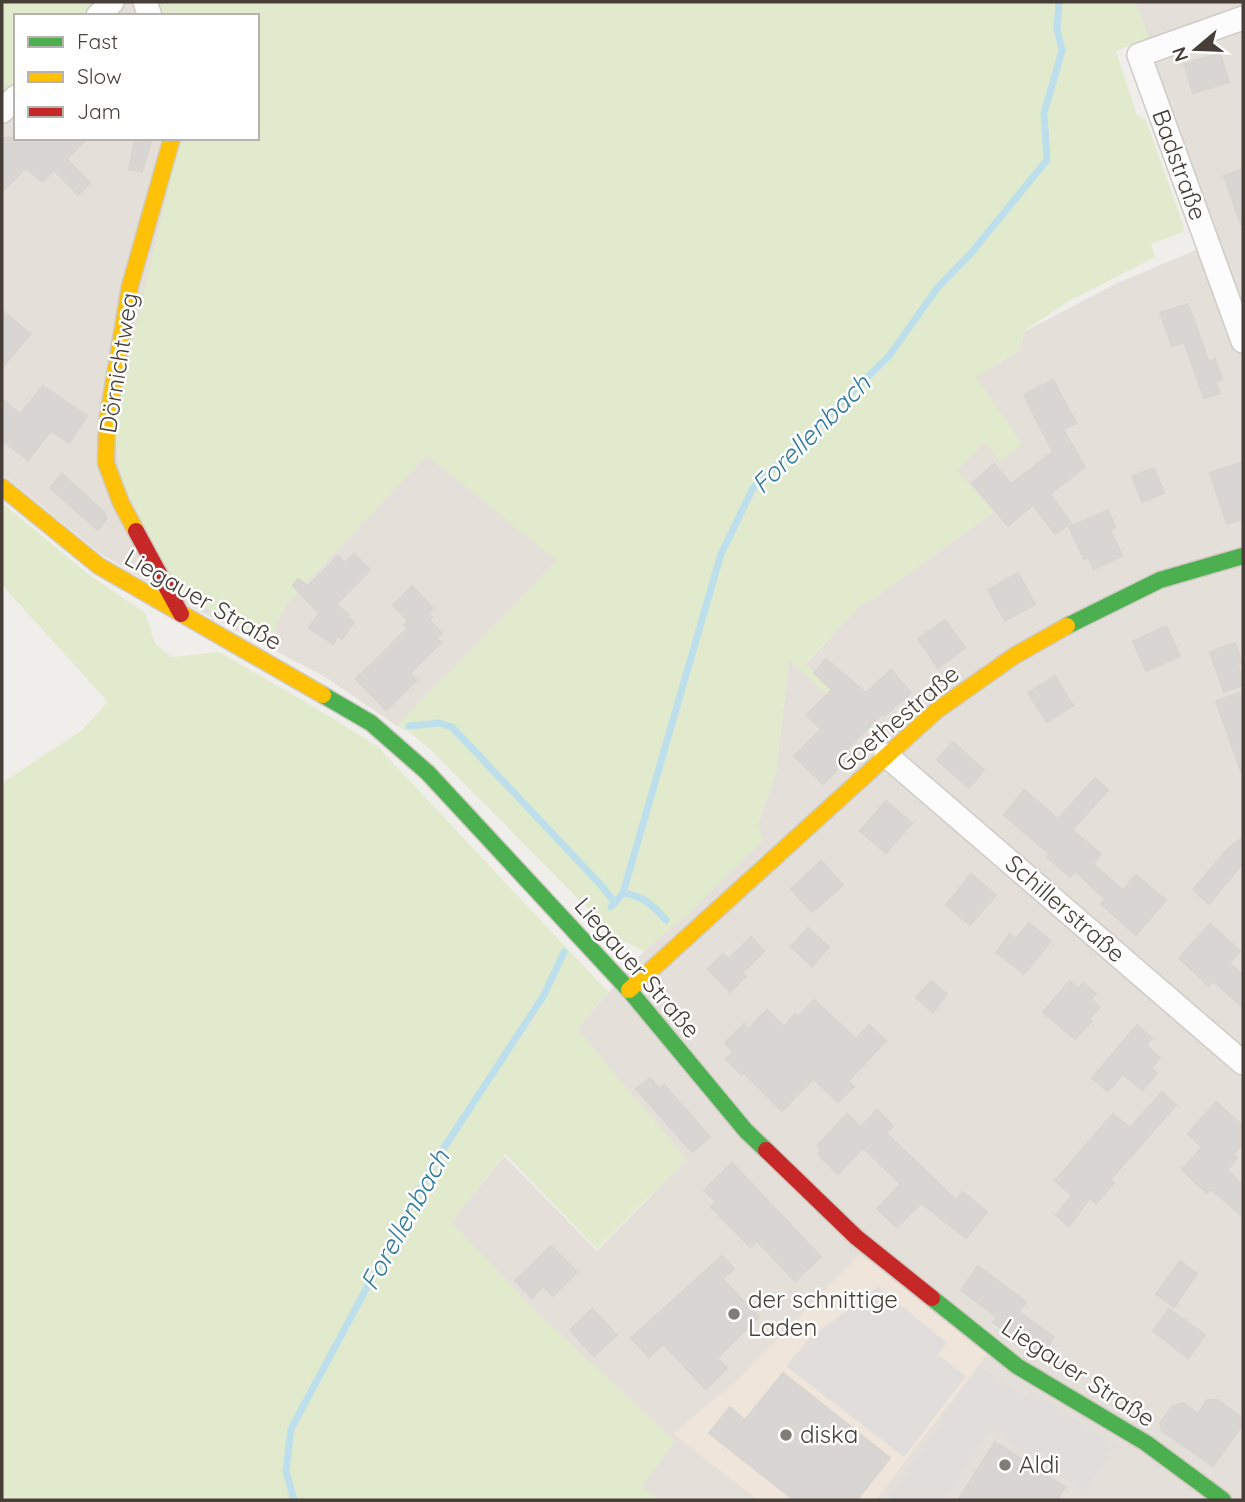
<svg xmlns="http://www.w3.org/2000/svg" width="1245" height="1502" viewBox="0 0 1245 1502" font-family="Quicksand,sans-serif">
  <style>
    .residential { fill: #e4dfd8 }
    .commercial { fill: #efe5db }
    .green { fill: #e1eacc }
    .parking { fill: #e0dddb }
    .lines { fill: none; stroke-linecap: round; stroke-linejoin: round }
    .stream { stroke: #bddfec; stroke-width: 7 }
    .building { fill: #d9d5d2; stroke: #d8d5d1; stroke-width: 2 }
    .street-casing { stroke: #ceccc8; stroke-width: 26 }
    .fast-casing { stroke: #cfcac2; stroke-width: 19 }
    .slow-casing { stroke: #cfcac2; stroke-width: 19 }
    .jam-casing { stroke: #cfcac2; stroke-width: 19 }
    .street { stroke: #fdfcfc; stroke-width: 23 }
    .fast { stroke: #4caf50; stroke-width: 16 }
    .slow { stroke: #ffc107; stroke-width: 16 }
    .jam { stroke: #c62828; stroke-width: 16 }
    .poi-dot { fill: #827c76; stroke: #fff; stroke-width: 2.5 }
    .labels { text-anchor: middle; stroke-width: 5; stroke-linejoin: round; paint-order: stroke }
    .street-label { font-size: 24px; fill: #473f37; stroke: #fff }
    .poi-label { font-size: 24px; fill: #473f37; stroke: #fff; text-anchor: start }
    .water-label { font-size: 26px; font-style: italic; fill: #307b9e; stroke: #fff }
  </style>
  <rect width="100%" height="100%" fill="#f0eeeb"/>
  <path class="residential" d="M102,2h52l5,14h-72z
    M1135,2h108v1498h-584l-18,-14 34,-45 -139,-129 -85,-90 53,-66 93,95 89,-91 -109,-131 67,-78 46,-39 68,-88 18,-52 13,-113 88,81 6,-7 -78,-68 57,-62 7,-1 123,-89 -35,-43 28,-28 36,2 -46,-67 45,-27 4,-18 91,-48 93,-39 -73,-201 13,-6z
    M16,86v52h164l89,505 17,-39 141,-149 131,105 -161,166 -72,-49 -154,-81 -70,-42 -99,-80v-374z"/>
  <path class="commercial" d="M860,1254l127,100 -111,146h-118l-85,-66 62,-52z"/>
  <path class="green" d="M2,2h100l-15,14h-71v70l-14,14z
    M154,2h981l14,36 -33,13 21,64 9,5 39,111 -34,13 4,13 -86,44 -45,30 -4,18 -44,28 46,67 -22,17 -15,-19 -28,28 36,42 -124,90 -7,1 -57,61 78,69 -6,7 -88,-80 -13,112 -18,52 5,16 -73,72 -46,39 -27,-13 -185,-187 -21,-18 -14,-7 160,-165 -130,-106 -141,149 -17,39 -92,-51 -54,-108 -10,-58 67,-288h77v-122h-98z
    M2,503l86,71 57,39 10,31 17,13 47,-5 95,55 63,39 231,246 -31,37 110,130 -90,90 -92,-95 -54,68 85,90 139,129 -33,45 17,14h-657v-717l80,-53 26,-28 -106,-117z"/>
  <path class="parking" d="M878,1287l69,56 -9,12 28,21 -62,81 -118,-91 24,-28z
    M978,1366l48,32 5,-7 84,55 -30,46 -94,-63 -47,71h-55z"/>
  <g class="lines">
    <path class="stream" d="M409,726l30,-3 13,4 148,157 15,19
      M623,893c20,3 30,12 43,27
      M611,907l12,-14 98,-339 32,-66 136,-132 49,-69 34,-35 75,-92 -3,-47 18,-62 -5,-23 2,-26
      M294,1500l-8,-29 5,-42 141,-263 112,-171 20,-43"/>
  </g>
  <path class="building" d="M1220,53l9,29 -36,11 -9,-29z
    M2,138h86l-21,21 23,24 -12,12 -24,-25 -12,12 -16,-14 -24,24z
    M135,138h17l-10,34 -13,-3z
    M1243,169v54l-2,1 -17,-48z
    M1188,304l21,58 6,-3 7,20 -6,3 4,11 -16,5 -20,-56 -12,4 -12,-33z
    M2,310l28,24 -28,34z
    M1053,380l23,43 -13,6 22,38 -35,27 21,29 -16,11 -22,-29 -25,21 -36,-43 22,-19 17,20 42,-32 -29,-57z
    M43,386l44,30 -18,27 -18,-12 -23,29 -26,-20v-41l18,15z
    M1243,462v57l-16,5 -17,-51z
    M1154,468l10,25 -22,9 -10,-26z
    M62,474l41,37 4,7 -9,12 -48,-42z
    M1108,510l7,17 -5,3 12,26 -28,13 -6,-12 -4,2 -15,-32z
    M354,554l16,16 -34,35 13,9 -2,3 7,5 -12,17 -4,-3 -5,8 -24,-16 10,-15 -26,-27 5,-7 10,7 30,-30 7,7z
    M1018,573l17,31 -30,17 -17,-31z
    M412,586l21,22 -5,5 4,4 -3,3 13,13 -5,5 4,5 -31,30 7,7 -31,30 -30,-31 51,-50 -3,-4 4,-4 -15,-16z
    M945,620l20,28 -27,20 -20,-29z
    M1166,626l14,30 -34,15 -13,-30z
    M1235,643l7,20 -4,1 5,21 -19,7 -14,-40z
    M826,659l40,34 25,-23 20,23 -27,23 -2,-2 -35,35 5,5 -29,30 -29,-28 27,-27 -14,-14 25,-25 -18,-17z
    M1055,676l18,30 -26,16 -19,-29z
    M1239,693l4,13v65l-2,1 -25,-71z
    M953,742l31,28 -15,18 -32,-28z
    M1095,778l13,12 -36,40 29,24 -8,10 30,26 13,-15 30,25 -30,35 -35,-31 4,-5 -30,-28 -5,6 -23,-20 3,-3 -46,-39 20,-25 34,29z
    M886,801l26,22 -26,30 -26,-22z
    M1243,837v26l-34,41 -16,-14 33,-39z
    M821,861l22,24 -31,27 -21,-23z
    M971,874l25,21 -26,30 -24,-20z
    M1029,923l22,18 -27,33 -28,-22 14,-18 6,5z
    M1210,924l30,27 -11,12 14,12v32l-30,-26 -4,5 -30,-28z
    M808,928l21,19 -17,19 -21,-19z
    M751,937l13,14 -22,22 4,3 -16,16 -22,-23 15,-15 6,5z
    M931,981l16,13 -14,18 -17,-14z
    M1070,981l8,8 5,-6 13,11 -5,5 9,8 -11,12 3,2 -17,18 -32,-27z
    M814,1000l42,39 13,-14 17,16 -38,40 6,5 -16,16 -25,-23 -31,32 -38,-38 -2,2 -16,-16 7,-7 -8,-9 19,-19 4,5 19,-19 17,17 11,-13 3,3z
    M1137,1025l15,13 -6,7 14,13 -9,10 6,5 -15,17 -19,-16 -15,17 -16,-13z
    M650,1078l10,11 4,-4 46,52 -18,15 -56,-63z
    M1162,1092l14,13 -66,75 4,3 -18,20 -6,-5 -21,28 -13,-11 16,-20 -17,-14 58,-67 17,14z
    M1216,1102l27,24v17l-10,12 4,3 -10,12 16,15v32l-32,-28 -4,4 -25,-23 20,-23 -14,-13z
    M877,1110l16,16 -7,7 70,67 7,-8 24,20 -21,26 -45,-35 -24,24 -20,-18 24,-25 -38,-36 -25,26 -20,-20 3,-4 -4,-4 30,-32 14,13z
    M732,1163l89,94 -26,24 -38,-40 -7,6 -39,-40 5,-5 -12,-12z
    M551,1246l26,26 -24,24 -10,-10 -11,12 -17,-17z
    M722,1256l12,13 -12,10 37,38 -42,41 10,10 -21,21 -43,-45 -14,13 -18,-19z
    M1180,1261l17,13 -23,33 -18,-13z
    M978,1266l48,36 -7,10 35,25 -13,21 -48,-36 4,-5 -36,-27z
    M592,1309l25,26 -23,21 -24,-26z
    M1169,1309l36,26 -17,23 -35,-27z
    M783,1373l107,85 -33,42h-63l-85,-67 21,-26 15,13z
    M1207,1400h11l23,17 2,7 -30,42 -51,-35 -2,-8 13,-17 10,-3 15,11z
    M995,1442l70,45 -8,13h-99z"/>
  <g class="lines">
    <g class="street-casing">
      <path id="street" d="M145,2l5,14
        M98,16l14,-14
        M1243,18l-104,37 104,286
        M2,111l14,-14
        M886,755l357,308"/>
    </g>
    <g class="fast-casing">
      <path id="fast" d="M1067,626l93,-46 83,-24
        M323,695l48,28 57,50 201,217 117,141 20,19
        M932,1298l85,68 129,77 77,57"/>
    </g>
    <g class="slow-casing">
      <path id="slow" d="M2,487l97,79 224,129
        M136,531l-15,-28 -15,-40 1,-41 23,-136 42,-148
        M629,990l307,-279 78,-55 53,-30"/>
    </g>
    <g class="jam-casing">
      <path id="jam" d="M136,531l45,83
        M766,1150l90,87 76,61"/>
    </g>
    <use href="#street" class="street"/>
    <use href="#fast" class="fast"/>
    <use href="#slow" class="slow"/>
    <use href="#jam" class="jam"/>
  </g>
  <g class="poi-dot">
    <circle cx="734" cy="1314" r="7"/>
    <circle cx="786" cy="1435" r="7"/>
    <circle cx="1005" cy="1465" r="7"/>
  </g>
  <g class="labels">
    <g class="street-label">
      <text transform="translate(1179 165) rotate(70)" y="8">Badstraße</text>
      <text transform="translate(119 363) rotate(-81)" y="8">Dörnichtweg</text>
      <text transform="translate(203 600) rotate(30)" y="8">Liegauer Straße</text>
      <text transform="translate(898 719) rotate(-40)" y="8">Goethestraße</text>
      <text transform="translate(1065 909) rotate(41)" y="8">Schillerstraße</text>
      <text transform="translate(637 968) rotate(49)" y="8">Liegauer Straße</text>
      <text transform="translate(1078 1373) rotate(33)" y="8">Liegauer Straße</text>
    </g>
    <g class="poi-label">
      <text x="748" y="1308">der schnittige<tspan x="748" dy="28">Laden</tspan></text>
      <text x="800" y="1443">diska</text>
      <text x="1019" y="1473">Aldi</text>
    </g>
    <g class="water-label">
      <text transform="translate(811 434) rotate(-45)" y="9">Forellenbach</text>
      <text transform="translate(405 1220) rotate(-61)" y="9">Forellenbach</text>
    </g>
  </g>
  <rect width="1245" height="1502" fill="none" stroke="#473f37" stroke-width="7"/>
  <rect x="14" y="14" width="245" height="126" fill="#ffffff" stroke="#b5b2af" stroke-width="2"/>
  <rect x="28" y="37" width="35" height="10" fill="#4caf50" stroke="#b5b2af" stroke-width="2"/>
  <text x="77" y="49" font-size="21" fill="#473f37">Fast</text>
  <rect x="28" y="72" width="35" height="10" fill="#ffc107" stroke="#b5b2af" stroke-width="2"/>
  <text x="77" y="84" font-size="21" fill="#473f37">Slow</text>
  <rect x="28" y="107" width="35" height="10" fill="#c62828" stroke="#b5b2af" stroke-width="2"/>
  <text x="77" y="119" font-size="21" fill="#473f37">Jam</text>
  <g transform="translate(1196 49) rotate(251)" stroke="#ffffff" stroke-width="5" paint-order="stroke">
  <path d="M0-5L12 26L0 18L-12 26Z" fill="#473f37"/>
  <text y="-10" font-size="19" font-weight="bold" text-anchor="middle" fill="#473f37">N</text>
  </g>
</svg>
